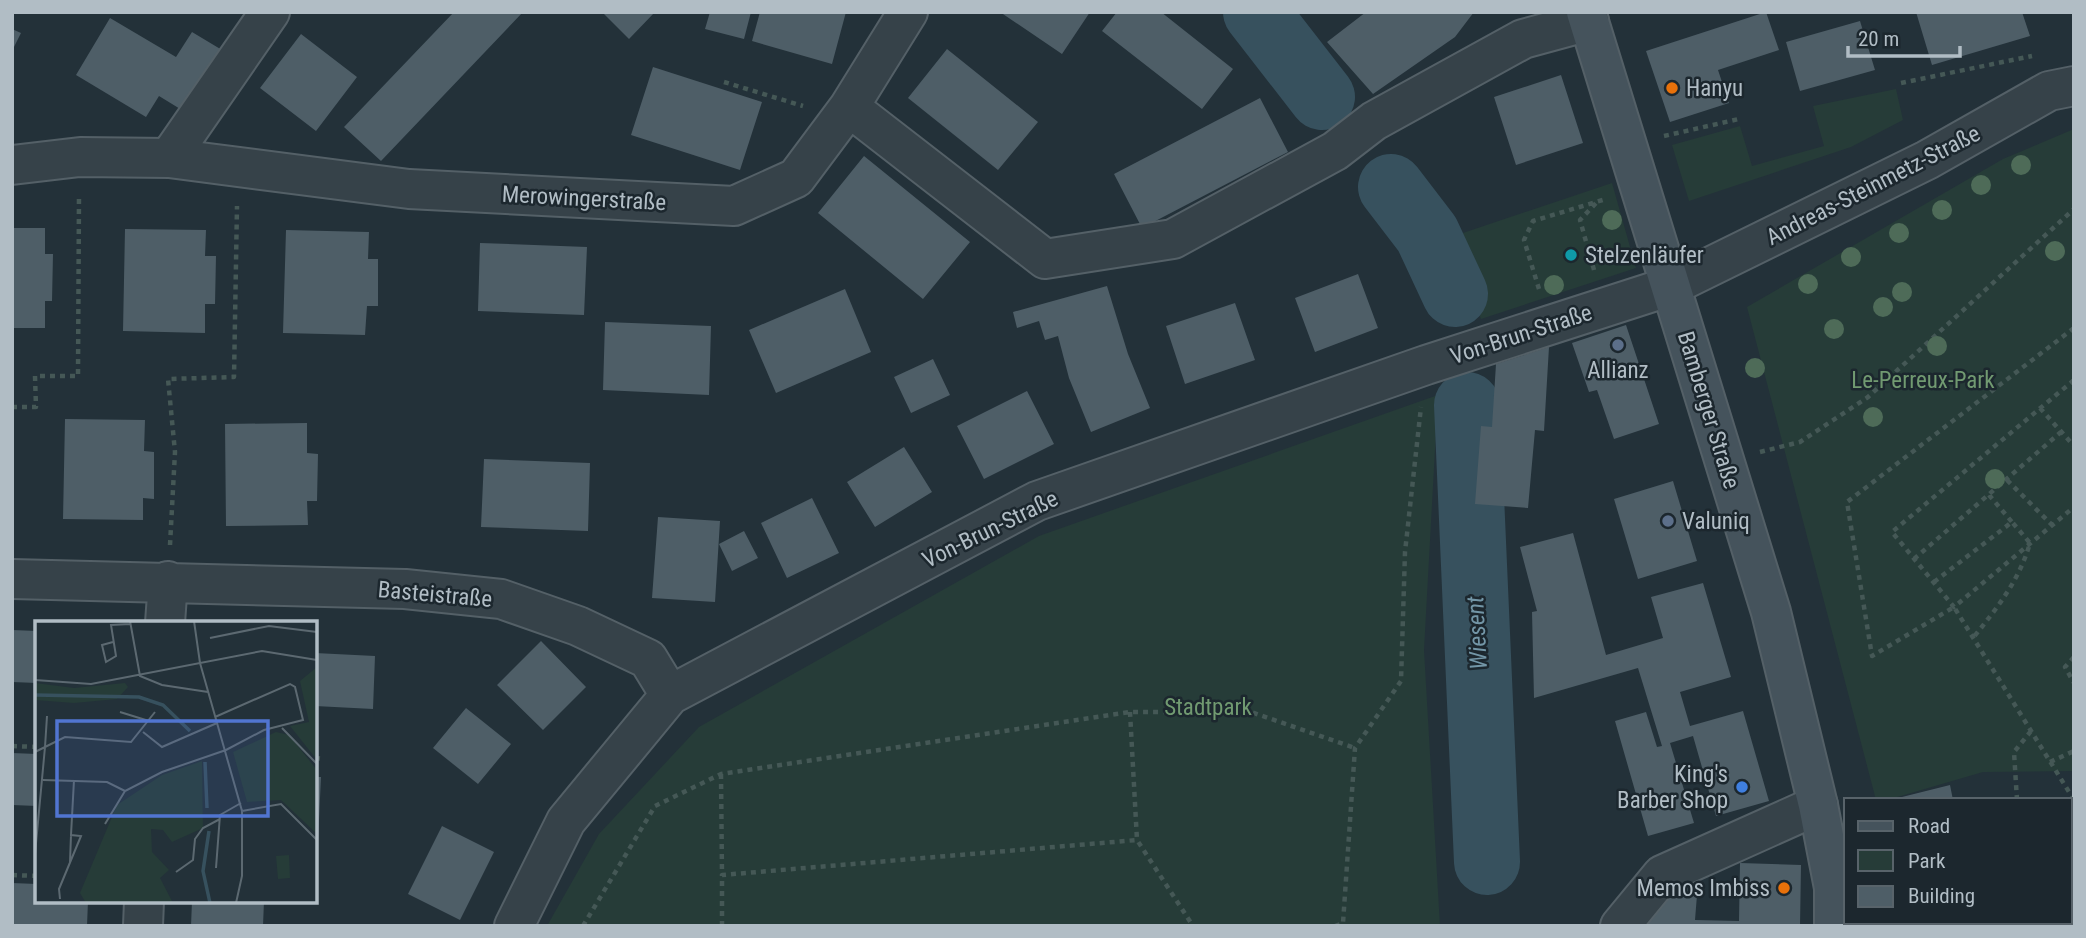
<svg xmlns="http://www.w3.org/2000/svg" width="2086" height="938" viewBox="0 0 2086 938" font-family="'Roboto Condensed',sans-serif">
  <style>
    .green { fill: #263c38 }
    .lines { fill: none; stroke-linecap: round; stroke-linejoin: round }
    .river { stroke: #37515e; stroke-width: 66 }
    .building { fill: #4e5e67 }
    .street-casing { stroke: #546067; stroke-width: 42 }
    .secondary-casing { stroke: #546067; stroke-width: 42 }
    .path { stroke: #455856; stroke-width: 4.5; stroke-dasharray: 5 5; stroke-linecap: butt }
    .street { stroke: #364249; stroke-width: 38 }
    .secondary { stroke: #45535c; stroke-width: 38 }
    .tree { fill: #4e6b58 }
    .food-dot { fill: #e8710a; stroke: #1c272e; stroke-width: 2.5 }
    .culture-dot { fill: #0f9aa8; stroke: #1c272e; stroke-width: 2.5 }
    .service-dot { fill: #5c6f8a; stroke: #1c272e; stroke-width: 2.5 }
    .shop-dot { fill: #3f7fe0; stroke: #1c272e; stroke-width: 2.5 }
    .labels { text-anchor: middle; stroke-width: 5; stroke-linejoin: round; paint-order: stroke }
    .poi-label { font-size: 23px; fill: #b1bdc5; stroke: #1c272e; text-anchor: start }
    .street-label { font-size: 23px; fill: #b1bdc5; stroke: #1c272e }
    .park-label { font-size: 23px; fill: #719a71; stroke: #1c272e }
    .water-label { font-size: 24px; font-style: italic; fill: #7396a7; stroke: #1c272e }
    .inset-river { fill: none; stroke: #37515e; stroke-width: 3.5 }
    .inset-road { fill: none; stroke: #5c6971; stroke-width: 2 }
    .view { fill: #5175d1; fill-opacity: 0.15; stroke: #5175d1; stroke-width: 3.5 }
    .inset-edge { fill: none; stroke: #b1bdc5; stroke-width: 3.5 }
  </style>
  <rect width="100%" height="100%" fill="#233139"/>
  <path class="green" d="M1896,89l7,31 -52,27 -162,54 -17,-56 68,-19 12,40 72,-20 -11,-40z
    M2074,129v642l-91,1 -96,28h-11l-129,-493 256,-148z
    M1612,183l24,85 -155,51 -30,-82z
    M1438,395l-14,255 16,276h-893l52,-92 100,-107 340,-191z"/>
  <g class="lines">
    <path class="river" d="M1256,12l66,85
      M1391,187l36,47 28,60
      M1467,405l20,457"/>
  </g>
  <path class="building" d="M454,12h69l-142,149 -37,-34z
    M602,12h53l-26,27z
    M710,12h41l-7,27 -39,-10z
    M760,12h86l-14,52 -80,-23z
    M1000,12h90l-28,42z
    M1117,12h44l72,57 -31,40 -100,-78z
    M1366,12h108l-19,25 -82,57 -46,-52z
    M1766,12l13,38 -61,20 11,33 -59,19 -24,-71z
    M1916,12h106l8,24 -98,29z
    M110,18l66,39 16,-25 35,21 -37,62 -31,-19 -13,21 -70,-42z
    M1860,21l15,49 -75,21 -14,-49z
    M12,29l9,4 -9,18z
    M301,34l56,43 -41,54 -56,-43z
    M947,49l91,73 -40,48 -90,-72z
    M653,67l109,35 -22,68 -109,-35z
    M1561,75l22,68 -67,22 -22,-68z
    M1260,98l28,54 -146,76 -28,-54z
    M864,156l106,86 -47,57 -105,-86z
    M12,228h33v26h8l-1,47h-7v27h-33z
    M125,229l81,1 -1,26h11l-1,48h-10v29l-82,-2z
    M286,230l83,2 -1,27h10v47h-11l-2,29 -82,-2z
    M480,243l107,4 -3,68 -106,-4z
    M1358,274l20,54 -63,24 -20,-54z
    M1107,286l21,68 22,54 -59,24 -22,-54 -11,-42 -13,4 -6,-19 -22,7 -4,-16z
    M845,289l26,63 -95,41 -27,-63z
    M1235,303l20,57 -70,24 -19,-58z
    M605,322l106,4 -2,69 -106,-5z
    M1626,325l33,99 -45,15 -17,-49 -8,2 -17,-49z
    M1549,347l-5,84 -9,-1 -7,78 -53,-4 6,-78 11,1 4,-63z
    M933,359l17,36 -39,18 -17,-36z
    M1027,391l27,53 -70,35 -27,-53z
    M65,419l80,1 -1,31 10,1v47l-11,-1v22l-80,-1z
    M307,423v30l11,1 -1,47h-10l1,24 -82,1 -1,-102z
    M904,447l28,45 -57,35 -28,-45z
    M484,459l106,4 -2,68 -107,-4z
    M1673,481l24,80 -59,18 -24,-80z
    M812,498l27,55 -52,25 -26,-55z
    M658,517l62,4 -5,81 -63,-4z
    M744,531l14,27 -26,13 -13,-27z
    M1573,533l33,122 57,-17 -12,-41 52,-14 28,94 -51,15 10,34 53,-15 26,90 -53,15 -23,-80 -23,7 24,80 -46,13 -33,-115 31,-9 11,35 5,-1 -24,-78 -104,30 -2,-86 5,-1 -17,-64z
    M12,630l25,1v52l-25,-1z
    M541,641l45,46 -43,43 -46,-45z
    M315,653l60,3 -2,53 -58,-3z
    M466,708l45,36 -33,40 -45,-36z
    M12,753l25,1v52l-25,-1z
    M315,777h6l-3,64h-3z
    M1950,785l3,15h-59v-1z
    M442,826l52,26 -34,68 -52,-26z
    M1740,863l61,2 -1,61h-160v-8l59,-48 -4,50 44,1z
    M12,883l25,1v17h51l-1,25h-75z
    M2074,894v32h-51l-1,-4h48v-27z
    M192,901h72l-1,25h-72z
    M1876,922h60l1,4h-60z"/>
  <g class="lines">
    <g class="street-casing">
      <path id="street" d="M849,107l196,152 128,-20 162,-88 39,-30 149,-82 66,-18
        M169,158l101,-146
        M12,165l68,-8 89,1 240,31 325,17 62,-28 53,-71 59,-95
        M12,579l393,10 96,10 77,27 70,33 22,36
        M165,623l3,-42
        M2070,844l4,-1
        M143,926l1,-25
        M514,926l52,-105 104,-126 367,-194 389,-136 245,-79 256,-126 122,-69 25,-5
        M1620,926l42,-51 156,-70"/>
    </g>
    <g class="secondary-casing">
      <path id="secondary" d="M1586,12l185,600 47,193 16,83v38"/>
    </g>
    <path class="path" d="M724,82l79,24
      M1901,83l131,-27
      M1664,136l75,-17
      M1594,270l-14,-50 16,-17
      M1539,289l-15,-49 9,-19 73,-22
      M2074,328l-227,174 25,154 82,-49 120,193
      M2074,380l-182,152 62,75 120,-100
      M12,407h24l-1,-31h43l1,-182
      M2040,408l34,38
      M1760,452l40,-10 68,-45 206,-188
      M2007,480l45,45
      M1989,495l23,27
      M170,545l5,-93 -7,-73 66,-2 3,-171
      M1914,559l147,-127
      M1934,582l78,-60 18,21c-11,38 -33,65 -57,95
      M2074,657l-9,10 9,16
      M1130,712l7,128
      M12,746l25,1
      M315,758l9,1
      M2050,762l24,-11
      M721,774l1,101
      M2017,800l-3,-48 17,-21
      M12,875l25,1
      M583,926l72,-120 66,-32 409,-62h121l104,36
      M722,926v-51l415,-35 56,86
      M1335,926l8,-3 12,-175 46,-67 4,-129 16,-145"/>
    <use href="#street" class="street"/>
    <use href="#secondary" class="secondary"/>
  </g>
  <g class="tree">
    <circle cx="2021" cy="165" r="10"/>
    <circle cx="1981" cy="185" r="10"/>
    <circle cx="1942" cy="210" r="10"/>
    <circle cx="1612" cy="220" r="10"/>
    <circle cx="1899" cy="233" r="10"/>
    <circle cx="2055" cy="251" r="10"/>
    <circle cx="1851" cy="257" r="10"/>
    <circle cx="1808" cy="284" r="10"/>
    <circle cx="1554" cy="285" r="10"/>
    <circle cx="1902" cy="292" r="10"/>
    <circle cx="1883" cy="307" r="10"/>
    <circle cx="1834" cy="329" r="10"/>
    <circle cx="1937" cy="346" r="10"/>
    <circle cx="1755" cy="368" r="10"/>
    <circle cx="1873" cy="417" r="10"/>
    <circle cx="1995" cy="479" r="10"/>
  </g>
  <g class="food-dot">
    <circle cx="1672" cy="88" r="7"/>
    <circle cx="1784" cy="888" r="7"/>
  </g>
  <circle class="culture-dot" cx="1571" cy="255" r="7"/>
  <g class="service-dot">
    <circle cx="1618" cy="345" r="7"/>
    <circle cx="1668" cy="521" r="7"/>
  </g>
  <circle class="shop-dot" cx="1742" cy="787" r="7"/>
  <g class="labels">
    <g class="poi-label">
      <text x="1686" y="96">Hanyu</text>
      <text x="1585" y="263">Stelzenläufer</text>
      <text x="1618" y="378" text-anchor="middle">Allianz</text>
      <text x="1682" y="529">Valuniq</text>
      <text x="1728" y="782" text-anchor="end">King's<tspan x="1728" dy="26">Barber Shop</tspan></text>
      <text x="1770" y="896" text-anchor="end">Memos Imbiss</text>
    </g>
    <g class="street-label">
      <text transform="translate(1873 185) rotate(-27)" y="8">Andreas-Steinmetz-Straße</text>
      <text transform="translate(584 198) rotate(3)" y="8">Merowingerstraße</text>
      <text transform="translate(1521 334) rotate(-18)" y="8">Von-Brun-Straße</text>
      <text transform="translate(1709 410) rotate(73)" y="8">Bamberger Straße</text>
      <text transform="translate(990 529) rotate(-26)" y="8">Von-Brun-Straße</text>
      <text transform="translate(435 594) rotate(5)" y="8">Basteistraße</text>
    </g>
    <g class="park-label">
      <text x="1923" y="388">Le-Perreux-Park</text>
      <text x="1208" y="715">Stadtpark</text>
    </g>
    <g class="water-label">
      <text transform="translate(1477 633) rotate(-93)" y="8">Wiesent</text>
    </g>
  </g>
  <g transform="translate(35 621)">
    <rect width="282" height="282" fill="#233139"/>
    <path d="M282,46v93l-27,-34 19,-4 -9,-41zM0,62l39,5 51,-5 3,4 -11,12 -43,4 -39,-3zM241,111l13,3 28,35v64l-36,-34 -34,2 -14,-50zM167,140l1,67 -31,14 -9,-12 -12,-1 1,23 17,18 -9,8 13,25h-87l-6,-10 37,-88 45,-30zM254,234l1,23 -12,1 -2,-23z" fill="#263c38"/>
    <path class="inset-river" d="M0,74l104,2 24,8 27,26M170,141l2,46M174,210l-6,40 7,32"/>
    <path class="inset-road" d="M95,0l10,55 22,9 46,7M159,0l6,42M175,17l59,-12 48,6M78,21l-11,3 4,17 10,-6 -5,-31 19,-1M165,42l42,148v65l-6,27M0,59l56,4 171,-33 55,9M85,91l29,9M247,107l35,36M108,111l19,15 55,-24M0,131l10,-5 2,-31M8,159l64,2 18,9M207,190l39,-7 36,36M70,203l20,-33 37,-19 64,-22 38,-20 39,-10 -8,-33 -5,-3 -75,33M0,233l10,-107 20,-10 66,5 24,-30M35,241l1,-27M181,247l4,-53 21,-12M141,251l17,-12 2,-21 8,-11 17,-9M25,278l-1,-10 22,-53 -10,-1 3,-55"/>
    <path class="view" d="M22,100h211v95h-211z"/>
    <rect width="282" height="282" class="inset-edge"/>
  </g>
  <rect width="2086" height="938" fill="none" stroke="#b1bdc5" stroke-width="28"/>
  <rect x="1844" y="798" width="228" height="126" fill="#1c272e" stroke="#58636a" stroke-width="2"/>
  <rect x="1858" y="821" width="35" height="10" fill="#45535c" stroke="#58636a" stroke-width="2"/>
  <text x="1908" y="833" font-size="21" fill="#b1bdc5">Road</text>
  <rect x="1858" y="850" width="35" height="21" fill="#263c38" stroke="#58636a" stroke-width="2"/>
  <text x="1908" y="868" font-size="21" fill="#b1bdc5">Park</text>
  <rect x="1858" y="886" width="35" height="21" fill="#4e5e67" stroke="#58636a" stroke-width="2"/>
  <text x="1908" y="903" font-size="21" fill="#b1bdc5">Building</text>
  <path d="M1848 46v10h112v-10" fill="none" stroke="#b1bdc5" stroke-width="3.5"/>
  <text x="1858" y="46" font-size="21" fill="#b1bdc5" stroke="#1c272e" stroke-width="5" paint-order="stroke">20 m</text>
</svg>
